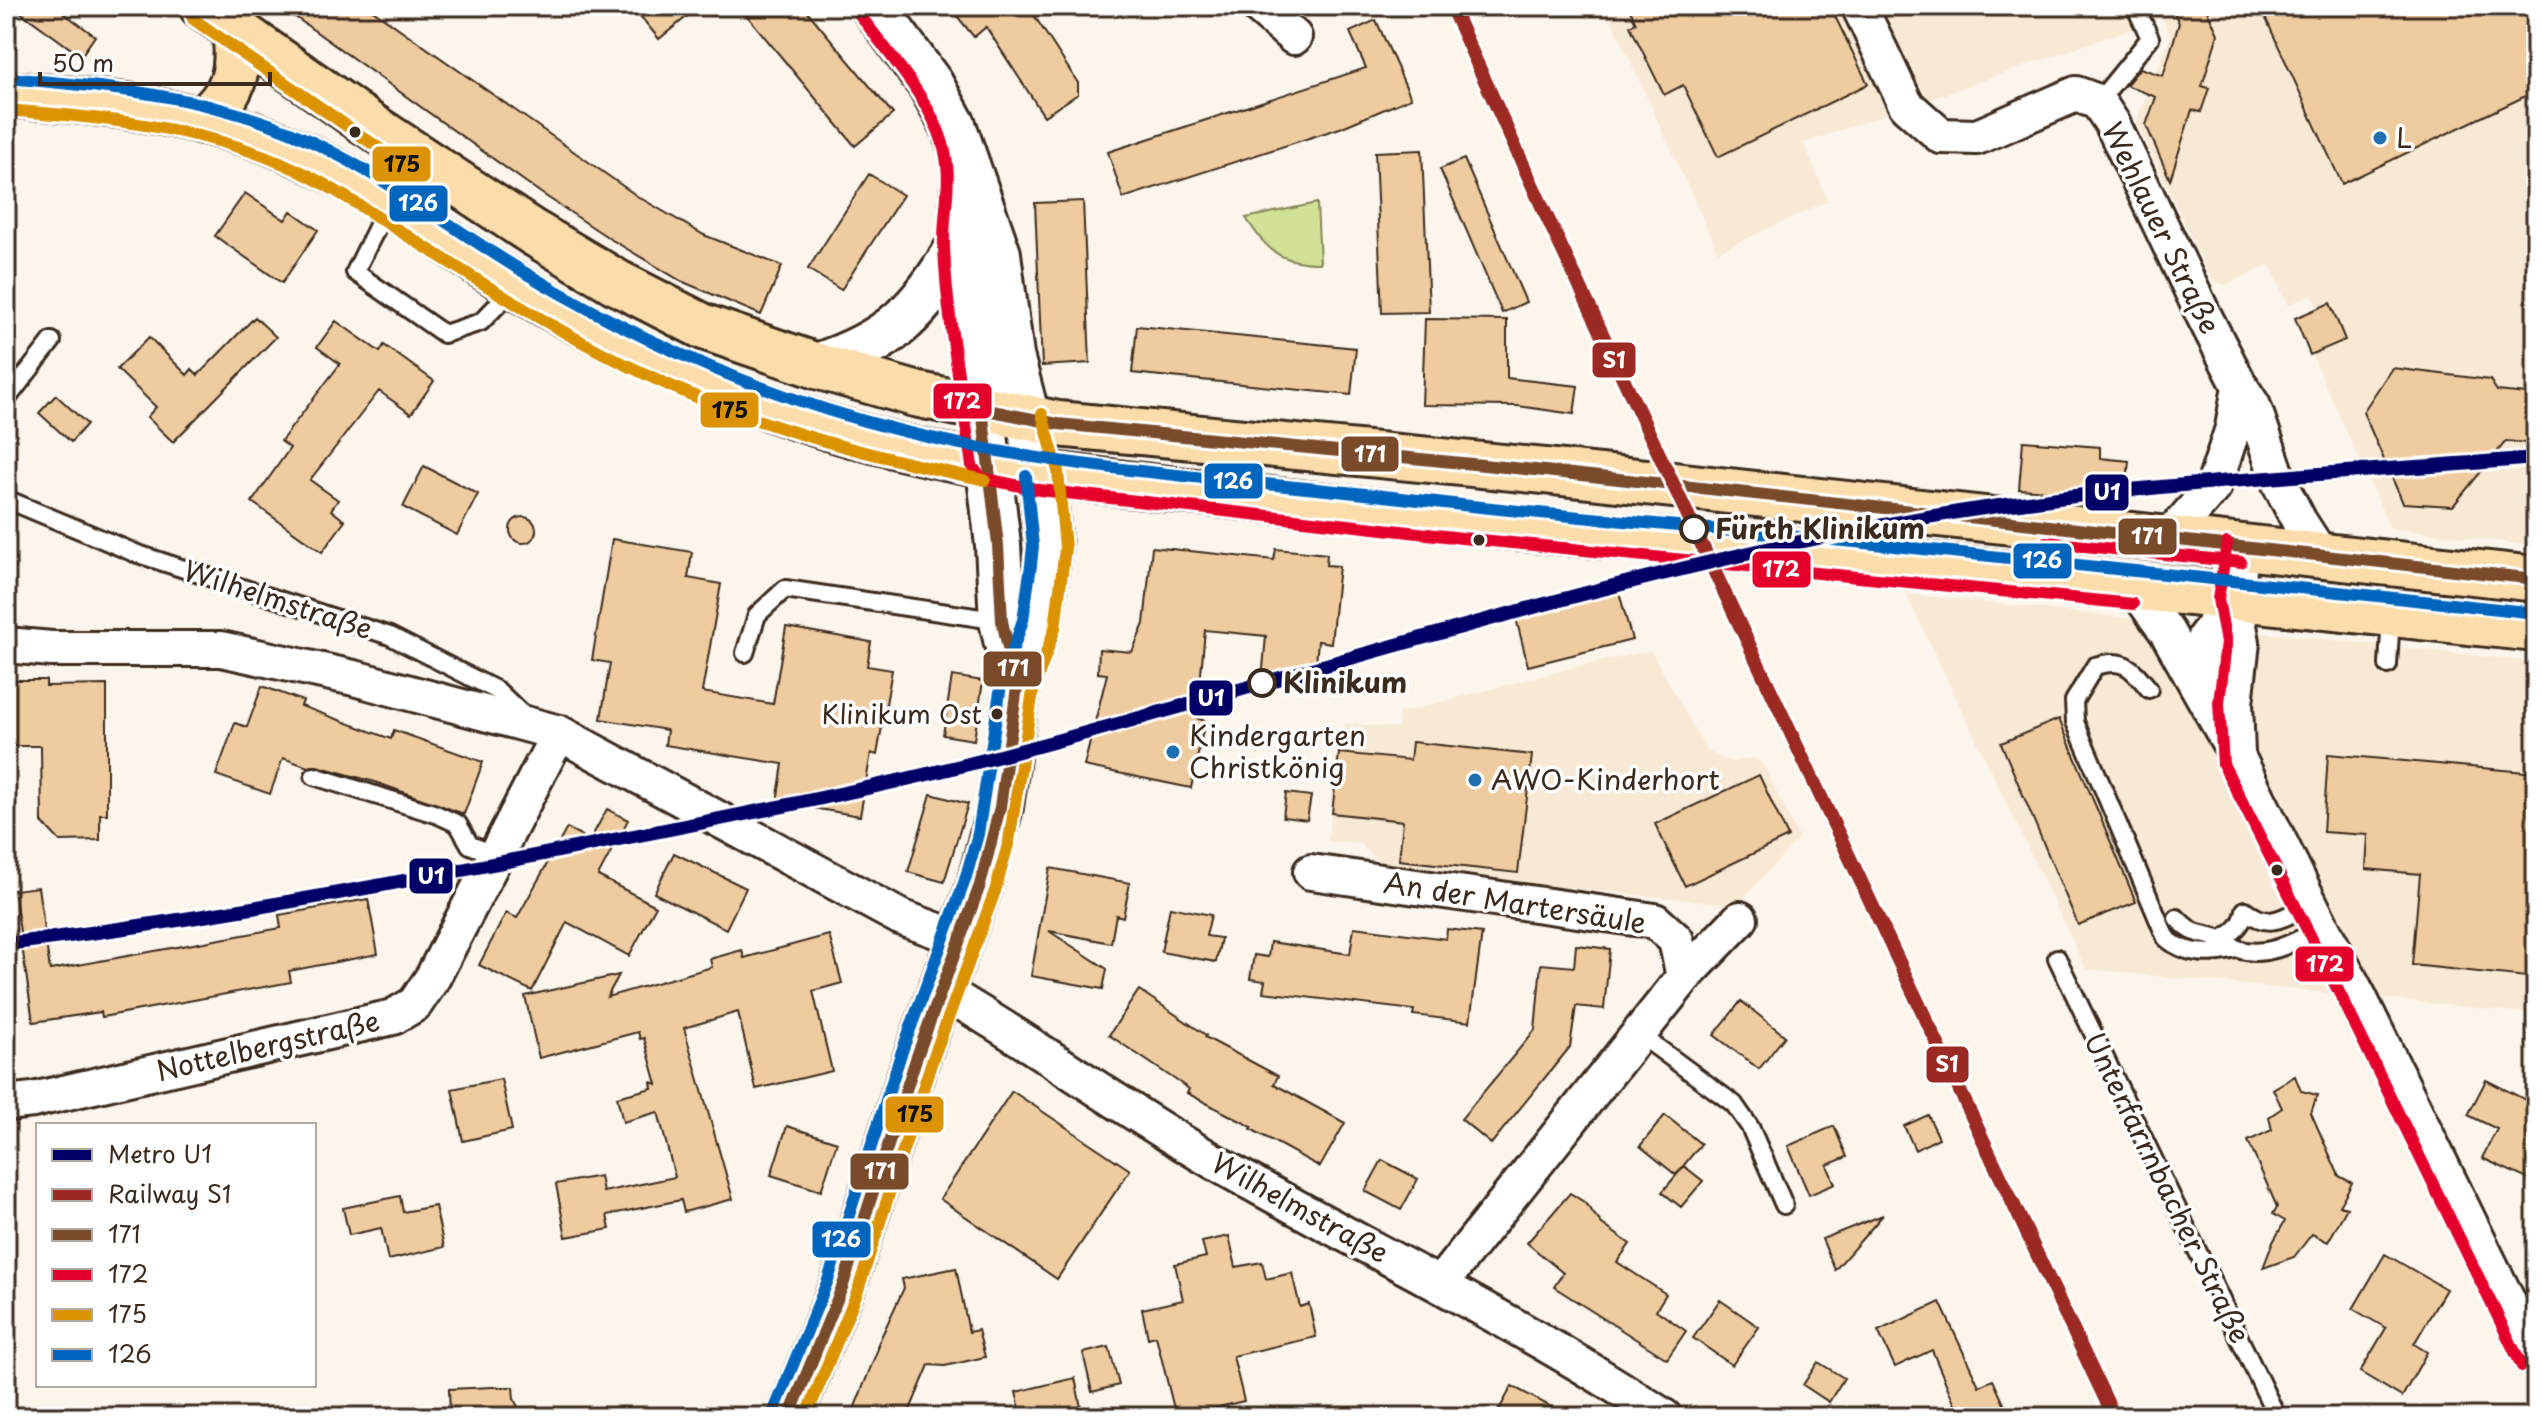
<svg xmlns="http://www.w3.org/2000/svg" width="2542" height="1423" viewBox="0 0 2542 1423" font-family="'Playpen Sans',sans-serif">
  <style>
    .built { fill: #f8e9d5 }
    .green { fill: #d1e195; stroke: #86865a; stroke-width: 2 }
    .building { fill: #efcca0; stroke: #3b2a1e; stroke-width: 2 }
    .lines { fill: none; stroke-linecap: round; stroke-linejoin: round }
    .lane-casing { stroke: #3b2a1e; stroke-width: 22 }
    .street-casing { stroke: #3b2a1e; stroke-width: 40 }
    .secondary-casing { stroke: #3b2a1e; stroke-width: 50 }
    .primary-casing { stroke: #3b2a1e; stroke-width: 50 }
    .lane { stroke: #fff; stroke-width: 16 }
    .street { stroke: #fff; stroke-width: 34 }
    .secondary { stroke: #fff; stroke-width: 44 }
    .primary { stroke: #faddab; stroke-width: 44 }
    .bus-1-casing { stroke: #fff; stroke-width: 18 }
    .bus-2-casing { stroke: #fff; stroke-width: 18 }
    .bus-3-casing { stroke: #fff; stroke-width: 18 }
    .bus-4-casing { stroke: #fff; stroke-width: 18 }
    .bus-1 { stroke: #7a4b2a; stroke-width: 12 }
    .bus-2 { stroke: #e4002b; stroke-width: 12 }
    .bus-3 { stroke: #db9304; stroke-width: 12 }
    .bus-4 { stroke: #0065bd; stroke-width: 12 }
    .rail-1-casing { stroke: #fff; stroke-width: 20 }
    .rail-1 { stroke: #9a2a23; stroke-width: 14 }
    .metro-1-casing { stroke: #fff; stroke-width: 20 }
    .metro-1 { stroke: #006; stroke-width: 14 }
    .bus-dot { fill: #3b2a1e; stroke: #fff; stroke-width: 3 }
    .poi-dot { fill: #1f6fb2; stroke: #fff; stroke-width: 3 }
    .stop-dot { fill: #fff; stroke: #3b2a1e; stroke-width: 4 }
    .labels { text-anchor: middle; stroke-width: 7; stroke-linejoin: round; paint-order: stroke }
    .bus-label { font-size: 26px; fill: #3b2a1e; stroke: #fff; text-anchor: end }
    .poi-label { font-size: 28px; fill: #3b2a1e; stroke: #fff; text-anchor: start }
    .street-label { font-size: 28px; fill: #3b2a1e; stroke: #fff }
    .stop-label { font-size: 28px; font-weight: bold; fill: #3b2a1e; stroke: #fff; text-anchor: start }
    .line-badge { stroke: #fff; stroke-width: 3 }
    .badge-label { font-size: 22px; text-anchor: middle; font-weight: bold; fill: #fff }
    .pale-badge-label { font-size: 22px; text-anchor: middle; font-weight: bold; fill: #111 }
  </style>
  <rect width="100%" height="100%" fill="#fcf5ec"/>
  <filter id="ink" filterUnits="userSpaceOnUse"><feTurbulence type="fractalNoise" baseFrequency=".0125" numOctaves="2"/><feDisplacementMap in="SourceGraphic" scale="16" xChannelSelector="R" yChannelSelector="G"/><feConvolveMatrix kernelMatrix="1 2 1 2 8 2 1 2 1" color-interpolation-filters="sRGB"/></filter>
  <g filter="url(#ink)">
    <path class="built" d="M1605,6h931v540l-146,-18 -95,-210 23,-10 -6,-14 -24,11 -18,-40 -45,20 -13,-4 -76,-160 35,-85 -9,-18 -358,125 24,58 -110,51z
      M1906,594l630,68v352l-450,-45z
      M1651,651l56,100 24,11 21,-4 10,4 37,76 -62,67 -349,-35 -29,-27 -31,-2 9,-90 8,-28 53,5 1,-15 184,-48z"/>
    <path class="green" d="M1317,203l3,60c-40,0 -53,-12 -74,-45z"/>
    <path class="building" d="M12,6h42l41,30 -14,20z
      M280,6h87l270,190 67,39 78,31 -21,49 -80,-34 -69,-41 -71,-47z
      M632,6h68l-41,33z
      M739,6h64l90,108 -38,32z
      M949,6h79l50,77v11l-34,22 -58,-89 -12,10z
      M1628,6h202l38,78 -150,73 -35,-72 -19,10 -34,-69 6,-3z
      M2171,6h34l13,28 -16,52 7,2 -8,24 -9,-2 -22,70 -24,-55 10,-28 -30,-12 14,-17 23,8 16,-53z
      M2260,6h276v85l-194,93z
      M1376,20l35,78 -71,30 -217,70 -15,-46 258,-84 -16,-36z
      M1422,150l7,162 -47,1 -7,-161z
      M1464,159l62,143 -24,11 -62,-144z
      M869,174l34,21 -62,95 -33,-21z
      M245,193l40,27 6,-9 27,19 -36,53 -67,-47z
      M1083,201l7,162 -48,3 -7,-163z
      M2330,303l15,37 -35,15 -15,-37z
      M255,317l21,20 -103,105 -26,-25 9,-10 -39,-38 32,-32 38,38 5,-6 6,6z
      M1425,319l82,1v58l71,8 -4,28 -56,-8 -96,-1z
      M336,321l44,31 4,-7 50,36 -23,33 -32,-23 -69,89 28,20 -7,10 14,11 -23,31 -70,-50 38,-54 -9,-7 59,-77 -23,-17z
      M1137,326l219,22 -5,47 -219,-22z
      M2392,368l98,12 7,11 30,3 9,25v25l-30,-3 -53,65 -50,-3 -40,-91z
      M56,395l31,29 -16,18 -32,-29z
      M2023,441l77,6v11l29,3 -3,35 -107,-7z
      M424,466l54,28 -21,41 -54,-28z
      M510 530a13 13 0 1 1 26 0a13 13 0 1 1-26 0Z
      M612,539l80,13 -4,26 33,6 -19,108 71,12 13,-77 85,15 -4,24 25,4 -15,85 -6,-2 -11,63 -83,-14 6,-38 -118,-19 2,-15 -66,-11 9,-56 -18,-3z
      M1152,547l122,13 2,-11 51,5 -1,11 13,1 -8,77 -13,-2 -4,43 -52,-5 4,-43 -61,-6 -8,88 8,3 -14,67 -107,-22 23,-92 -9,-1 1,-24 33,3 12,-28z
      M1619,592l13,48 -104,26 -12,-48z
      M952,676l31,5 -9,59 -31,-5z
      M6,680h40v6l61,-1v129h-7v26l-40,1 -18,-19 -1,-76h-29v-5h-6z
      M262,686l41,15 -2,5 90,33 3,-9 89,32 -19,52 -89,-32 -58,-16 -9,1 -25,-9 -13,36 -54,-19 19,-52 12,4z
      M2059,719l77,183 -58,23 -77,-182z
      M1412,742l120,13 -14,118 -119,-13 4,-39 -71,-8 7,-60 71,7z
      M2328,754l208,19v205l-124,-13 8,-91 -54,-5 2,-34 -45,-3z
      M1759,775l29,62 -103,49 -30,-62z
      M1286,793l25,3 -4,24 -24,-3z
      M931,794l37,10 -24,78 -36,-10z
      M607,809l21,11 -30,56 58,30 -27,50 -62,-34 -35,69 -53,-26 27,-52 11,5 50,-90 23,12z
      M674,853l72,35 -20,41 -72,-36z
      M1050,868l80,15 -7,34 -7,-2 -5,28 -62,-12 58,38 -4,20 -72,-13z
      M38,887l12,83 231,-42 -2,-13 89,-16 10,55 -89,17 2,11 -189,35 -1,-5 -68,10 -19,-132z
      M1170,907l41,8 -5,21 15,2 -5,24 -55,-10z
      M1354,927l92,12 1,-10 35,4 -12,89 -57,-7 1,-5 -151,-18 2,-11 -15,-2 4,-24 14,2 2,-15 80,12z
      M829,935l13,48 -29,8 19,80 -76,18 -18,-77 -54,16 49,171 -49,13 -3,-12 -74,15 3,14 -44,8 -10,-53 44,-8 3,16 72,-15 -17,-65 -35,10 -6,-25 35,-9 -1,-6 6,2 -13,-46 -4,1 -2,-7 -99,26 -14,-62 94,-21 -12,22 105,-30 -2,-8 32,-9 2,8z
      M1576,945l34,4 -6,60 -28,-3 -6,41 -79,97 -30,-25 74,-89 6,-66 33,3z
      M1139,990l67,45 -1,2 73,39 -4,8 71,39 -25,44 -69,-38 1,-2 -65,-34 2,-4 -80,-54z
      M1741,1001l44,35 -26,33 -45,-34z
      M2295,1076l6,15 16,4 -6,18 28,63 13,7 -13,23 8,2 -19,34 -16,-8 -18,23 -31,11 10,-26 12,-21 -12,-7 4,-7 -29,-66 24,-11 -3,-13 13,-9 -9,-19z
      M501,1079l11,51 -49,11 -11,-52z
      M2486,1080l50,25v78l-54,-25 15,-29 -29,-14z
      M1012,1091l118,79 -73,109 -117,-80z
      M1665,1115l36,29 -25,31 -36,-29z
      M1928,1115l11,23 -24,12 -11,-24z
      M787,1126l50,16 -16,49 -50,-16z
      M1834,1126l13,31 -20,8 8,19 -26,11 -21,-49z
      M1382,1160l36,19 -17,31 -36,-19z
      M1684,1166l19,15 -22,26 -19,-15z
      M1570,1193l14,9 18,22 28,20 -13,18 49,32 -10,16 30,21 -19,28 -113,-72 9,-14 -36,-30z
      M400,1196l3,16 32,-6 9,41 -56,13 -7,-32 -32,7 -6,-27z
      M1883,1215l-48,55 -13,-31z
      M1229,1236l7,31 26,-5 4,17 26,-6 8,34 9,-3 7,33 -83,19 11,45 -68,16 -20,-81 -8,2 -6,-29 41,-9 -8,-36 31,-7 -4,-15z
      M2385,1254l61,35 -32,55 13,8 -25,45 -42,-25 26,-44 -33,-19z
      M956,1268l13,64 9,-2 7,27 -40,9 -16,-1 -22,52h-56l28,-71h-2l27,-58 -2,-9z
      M1720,1300l39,27 -27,38 -39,-27z
      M1940,1302l39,84 14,-6 17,37h-50l-28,-67 -37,17 -17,-36z
      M1109,1347l10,38 -27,7 -9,-39z
      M1818,1362l26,16 -15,24 -26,-17z
      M1075,1378l8,39h-61l-6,-25z
      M1512,1386l58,31h-75z
      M493,1387h20l1,12 9,18h-73l-1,-28z"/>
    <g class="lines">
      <g class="lane-casing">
        <path id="lane" d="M2098,102l52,-64 -15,-32
          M387,207l-32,65 89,62 37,-12 34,-35
          M6,400l46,-59
          M6,499l129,54 255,83 108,55 27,26
          M745,653l12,-38 28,-26 216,32
          M2388,665l3,-49
          M2149,689c-17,-21 -25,-32 -54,-23l-21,35 1,21 91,216c20,18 46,17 70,11
          M314,776l122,38 22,10 12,21 26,10
          M2177,918c19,20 22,13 44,21 6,3 11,8 17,10 29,10 58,-8 84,-21
          M2221,939c13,-6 22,-14 24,-29 25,21 39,7 65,-6
          M2057,958l220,459
          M1639,1034l95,70 16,23 34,78"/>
      </g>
      <g class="street-casing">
        <path id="street" d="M1258,6l36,31
          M1859,6l47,99 35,31 36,1 99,-43 22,8 14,21 92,193 36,70 13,20 27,78 19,37 22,34
          M2168,539l46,-53 19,-58 7,-42
          M2135,588l32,44 71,126 84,170 36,67 178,364
          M6,645l46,4h169l133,29 205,55 341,184 60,22
          M2205,697v-60l29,-38
          M2237,754l-2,-51 7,-61 -8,-43 9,-53
          M1311,872l344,49 21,19 8,37
          M941,990c97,56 187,123 284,178 146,83 299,156 439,249
          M6,1103l27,-3 360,-83 22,-13 18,-27 126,-244
          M1440,1284l244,-307 56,-58"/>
      </g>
      <g class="secondary-casing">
        <path id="secondary" d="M964,183l-4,62 3,37 7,62 12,65 16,136 4,76 15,66
          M817,366c76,-25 102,-54 143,-121
          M789,1417l54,-132 73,-226 64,-174 20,-78 17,-120 22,-63 10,-78 -7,-72 -31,-118 -13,-102 -45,-129 -22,-40 -58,-79"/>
      </g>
      <g class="primary-casing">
        <path id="primary" d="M202,6l162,115 168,111 84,50 88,45 113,39 98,28 143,30 487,47 991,108
          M6,94c95,7 195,17 283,55 80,35 151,91 225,136 121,73 250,129 387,162 86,21 173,31 260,41 96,11 192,20 288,32 135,16 271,25 406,38 227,23 454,47 681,71
          M202,121c34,-28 38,-51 33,-93"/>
      </g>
      <use href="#lane" class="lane"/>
      <use href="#street" class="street"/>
      <use href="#secondary" class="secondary"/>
      <use href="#primary" class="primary"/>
      <g class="bus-1-casing">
        <path id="bus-1" d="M982,409l76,15 487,47 991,108
          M789,1417l54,-132 73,-226 64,-174 20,-78 17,-120 -15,-66 -4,-76 -16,-136"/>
      </g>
      <g class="bus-2-casing">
        <path id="bus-2" d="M860,15c27,37 62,75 79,117 17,43 4,72 5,115 3,73 18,147 28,219l9,12 59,12 431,49 662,65
          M2046,542l195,20
          M2227,543l-9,56 8,44 -7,60 4,61 121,238 178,364"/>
      </g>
      <g class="bus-3-casing">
        <path id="bus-3" d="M193,19l220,153
          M6,110c94,7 190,16 278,54 46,20 88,50 130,76 74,47 147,94 225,131 109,54 227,84 346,109
          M806,1417l52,-127 73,-226 64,-173 14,-50 24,-150 22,-63 10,-80 -7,-77 -16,-57"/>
      </g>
      <g class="bus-4-casing">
        <path id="bus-4" d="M7,78c96,8 193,17 283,54 86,36 158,95 237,142 117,70 243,124 375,157 165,41 339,48 508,68 148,18 297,29 445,43 227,22 454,47 681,71
          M774,1411l54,-131 73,-226 64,-174 13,-46 23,-149 22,-65 8,-55 2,-19 -7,-70"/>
      </g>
      <use href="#bus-1" class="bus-1"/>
      <use href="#bus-2" class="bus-2"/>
      <use href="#bus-3" class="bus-3"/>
      <use href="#bus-4" class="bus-4"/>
      <g class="rail-1-casing">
        <path id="rail-1" d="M1451,6l95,209 568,1202"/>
      </g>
      <use href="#rail-1" class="rail-1"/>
      <g class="metro-1-casing">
        <path id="metro-1" d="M6,944c197,-24 393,-61 588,-100 136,-27 272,-53 406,-88 293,-77 581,-173 878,-230 216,-42 439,-50 658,-68"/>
      </g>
      <use href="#metro-1" class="metro-1"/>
    </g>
  </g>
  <g class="bus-dot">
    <circle cx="355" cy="132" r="7"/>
    <circle cx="1479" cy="540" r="7"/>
    <circle cx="997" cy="714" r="7"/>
    <circle cx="2277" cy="870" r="7"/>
  </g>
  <g class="poi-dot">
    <circle cx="2380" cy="138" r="8"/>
    <circle cx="1173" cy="752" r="8"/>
    <circle cx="1475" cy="780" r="8"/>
  </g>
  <g class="stop-dot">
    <circle cx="1694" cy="529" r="13"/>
    <circle cx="1262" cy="683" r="13"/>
  </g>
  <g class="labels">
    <g class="bus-label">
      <text x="982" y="724">Klinikum Ost</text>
    </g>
    <g class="poi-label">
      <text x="2396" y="148">L</text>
      <text x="1189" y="746">Kindergarten<tspan x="1189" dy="32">Christkönig</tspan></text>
      <text x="1491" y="790">AWO-Kinderhort</text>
    </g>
    <g class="street-label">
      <text transform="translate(2161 228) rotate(64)" y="10">Wehlauer Straße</text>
      <text transform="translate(278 600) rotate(18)" y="10">Wilhelmstraße</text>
      <text transform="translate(1515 903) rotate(9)" y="10">An der Martersäule</text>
      <text transform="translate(268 1046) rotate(-13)" y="10">Nottelbergstraße</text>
      <text transform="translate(2167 1188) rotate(64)" y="10">Unterfarrnbacher Straße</text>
      <text transform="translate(1300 1208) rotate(29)" y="10">Wilhelmstraße</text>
    </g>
    <g class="stop-label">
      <text x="1715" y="539">Fürth Klinikum</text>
      <text x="1283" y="693">Klinikum</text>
    </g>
  </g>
  <g class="line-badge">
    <rect x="371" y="145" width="61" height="38" rx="8" fill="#db9304"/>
    <rect x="388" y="184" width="61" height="39" rx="8" fill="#0065bd"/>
    <rect x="1591" y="341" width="46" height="38" rx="8" fill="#9a2a23"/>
    <rect x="932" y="382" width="61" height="38" rx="8" fill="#e4002b"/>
    <rect x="699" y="391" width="61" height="38" rx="8" fill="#db9304"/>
    <rect x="1340" y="435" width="60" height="38" rx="8" fill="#7a4b2a"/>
    <rect x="1203" y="462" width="61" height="38" rx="8" fill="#0065bd"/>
    <rect x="2084" y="473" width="46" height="39" rx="8" fill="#006"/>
    <rect x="2117" y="517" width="61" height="39" rx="8" fill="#7a4b2a"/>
    <rect x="2012" y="542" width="61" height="38" rx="8" fill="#0065bd"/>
    <rect x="1751" y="550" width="61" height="39" rx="8" fill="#e4002b"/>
    <rect x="982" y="650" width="61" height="38" rx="8" fill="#7a4b2a"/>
    <rect x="1188" y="679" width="46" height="38" rx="8" fill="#006"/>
    <rect x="408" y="857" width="46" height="38" rx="8" fill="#006"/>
    <rect x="2294" y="945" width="61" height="38" rx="8" fill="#e4002b"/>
    <rect x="1925" y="1045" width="45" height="39" rx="8" fill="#9a2a23"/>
    <rect x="884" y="1095" width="61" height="39" rx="8" fill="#db9304"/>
    <rect x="849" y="1152" width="61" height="39" rx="8" fill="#7a4b2a"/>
    <rect x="811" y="1220" width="61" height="39" rx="8" fill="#0065bd"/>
  </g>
  <g class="badge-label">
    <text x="418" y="211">126</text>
    <text x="1614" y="368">S1</text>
    <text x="962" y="409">172</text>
    <text x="1370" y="462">171</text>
    <text x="1233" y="489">126</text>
    <text x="2107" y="500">U1</text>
    <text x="2147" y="544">171</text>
    <text x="2042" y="568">126</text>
    <text x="1781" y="577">172</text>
    <text x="1013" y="676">171</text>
    <text x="1211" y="706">U1</text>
    <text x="431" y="884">U1</text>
    <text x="2325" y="972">172</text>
    <text x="1947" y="1072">S1</text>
    <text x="880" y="1179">171</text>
    <text x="841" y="1247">126</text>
  </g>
  <g class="pale-badge-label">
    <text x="402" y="172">175</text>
    <text x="730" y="418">175</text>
    <text x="915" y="1122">175</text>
  </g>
  <rect width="2542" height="1423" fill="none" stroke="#fff" stroke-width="32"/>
  <rect x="16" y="16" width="2510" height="1391" fill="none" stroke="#3b2a1e" stroke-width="3" filter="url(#ink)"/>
  <rect x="36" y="1123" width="280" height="264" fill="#ffffff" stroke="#b1aaa5" stroke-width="2"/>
  <rect x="52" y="1149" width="40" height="12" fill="#000066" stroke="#b1aaa5" stroke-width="2"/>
  <text x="108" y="1163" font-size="24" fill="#3b2a1e">Metro U1</text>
  <rect x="52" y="1189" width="40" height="12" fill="#9a2a23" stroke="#b1aaa5" stroke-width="2"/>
  <text x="108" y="1203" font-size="24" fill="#3b2a1e">Railway S1</text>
  <rect x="52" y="1229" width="40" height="12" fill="#7a4b2a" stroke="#b1aaa5" stroke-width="2"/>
  <text x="108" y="1243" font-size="24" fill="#3b2a1e">171</text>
  <rect x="52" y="1269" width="40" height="12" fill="#e4002b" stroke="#b1aaa5" stroke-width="2"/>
  <text x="108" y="1283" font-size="24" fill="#3b2a1e">172</text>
  <rect x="52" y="1309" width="40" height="12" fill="#db9304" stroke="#b1aaa5" stroke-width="2"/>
  <text x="108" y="1323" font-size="24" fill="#3b2a1e">175</text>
  <rect x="52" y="1349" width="40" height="12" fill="#0065bd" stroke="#b1aaa5" stroke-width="2"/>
  <text x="108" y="1363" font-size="24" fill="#3b2a1e">126</text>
  <path d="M40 72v12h230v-12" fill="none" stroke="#3b2a1e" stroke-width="4"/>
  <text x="52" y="72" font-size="24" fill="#3b2a1e" stroke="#ffffff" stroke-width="6" paint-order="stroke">50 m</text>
</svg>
